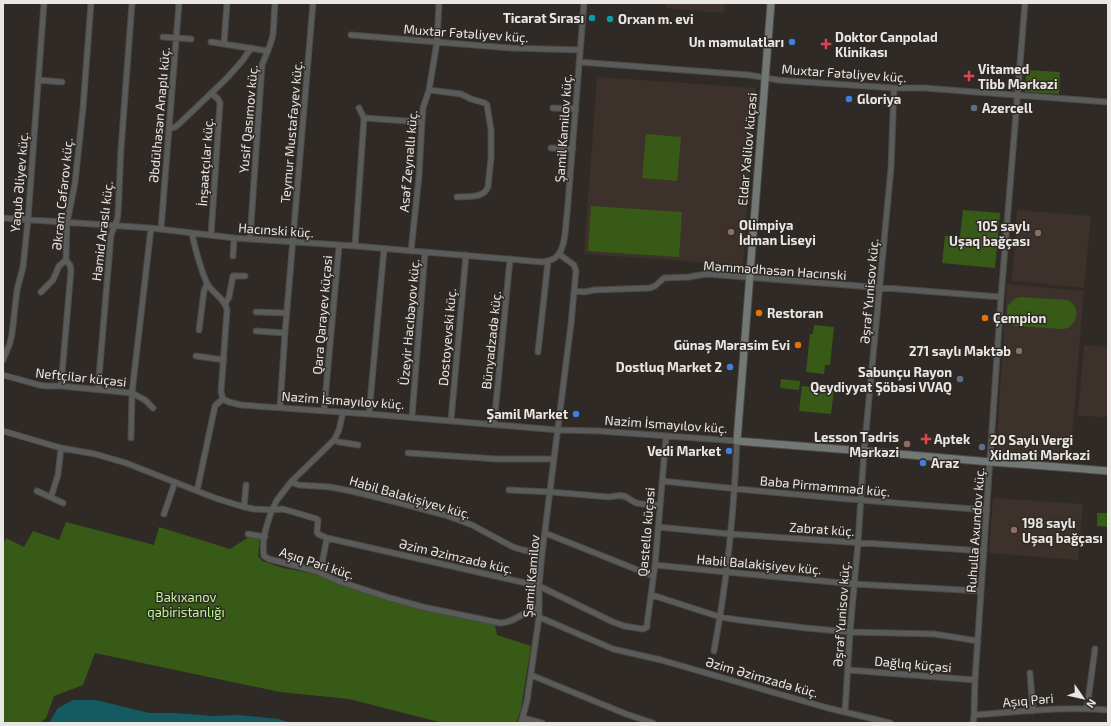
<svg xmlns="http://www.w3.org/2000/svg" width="1111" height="726" viewBox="0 0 1111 726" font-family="'Exo 2',sans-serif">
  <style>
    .built { fill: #3d322b }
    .green { fill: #375b16 }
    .water { fill: #145b61 }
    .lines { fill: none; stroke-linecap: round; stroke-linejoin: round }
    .street-casing { stroke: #4d4844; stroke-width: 7 }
    .secondary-casing { stroke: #4d4844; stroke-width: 9 }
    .street { stroke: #595c5b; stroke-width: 5 }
    .secondary { stroke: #727876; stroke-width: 7 }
    .culture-dot { fill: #0f9aa8; stroke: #2f2a26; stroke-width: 1.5 }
    .shop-dot { fill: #3f7fe0; stroke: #2f2a26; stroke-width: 1.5 }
    .health-dot { fill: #e0444e; stroke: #2f2a26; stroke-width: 1.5 }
    .service-dot { fill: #5c6f8a; stroke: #2f2a26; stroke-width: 1.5 }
    .education-dot { fill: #8d6e63; stroke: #2f2a26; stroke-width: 1.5 }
    .food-dot { fill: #e8710a; stroke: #2f2a26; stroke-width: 1.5 }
    .labels { text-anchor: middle; stroke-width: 3; stroke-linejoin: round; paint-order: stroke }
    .poi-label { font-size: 13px; font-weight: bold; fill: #eae6e3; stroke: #2f2a26; text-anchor: start }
    .street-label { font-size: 13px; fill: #eae6e3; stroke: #2f2a26 }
    .park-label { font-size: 13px; fill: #bbf592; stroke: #2f2a26 }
  </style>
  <rect width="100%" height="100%" fill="#2f2a26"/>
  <path class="built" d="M667,3h58l-1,10 -58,-5z
    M597,77l159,11 -13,177 -159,-11z
    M1017,210l74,6 -7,72 -72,-7z
    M1007,284l77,7 -14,169 -74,-6z
    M1084,345l24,2v70l-30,-1z
    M993,498l90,6 -5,56 -89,-7z"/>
  <path class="green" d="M1026,70l34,2 -1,22 -34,-2z
    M646,134l35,3 -4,44 -35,-3z
    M591,206l91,6 -3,45 -91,-6z
    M963,210l37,3 -5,55 -53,-5 3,-27 15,1z
    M1020,297l48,3c1,2 4,2 5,4 8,9 1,24 -10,25l-48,-3 -4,-3 -2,-3 -2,-4v-9l7,-8z
    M814,325l20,2 -4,38h-5l-1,9 -18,-2 4,-38h3z
    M781,379l19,2 -1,9 -19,-2z
    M802,386l32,4 -3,24 -32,-3z
    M1097,513h11v14l-11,-1z
    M66,522l88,23 5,-18 71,22 19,-12 11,2 -2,17 4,5 21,7 37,7 16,9 64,19 95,22 2,10 34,11 -10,63 -5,14h-73l-94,-24 -69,-7 -185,-39 -12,32 -29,11 -8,22 -6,5h-34l-3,-4v-174l3,-7 18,9 9,-16 26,9z"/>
  <path class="water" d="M73,700h23l53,13h25l40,3 23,-1 42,4 11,4h-241l9,-15z"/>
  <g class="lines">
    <g class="street-casing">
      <path id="street" d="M351,35l160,13 69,2
        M163,37l28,2
        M211,42l57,9
        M224,44l3,-41
        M579,62l170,13 29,5 13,1 103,7h30l184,14
        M38,80l24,2
        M429,90l32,4 10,5 14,4 2,2 4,25v28l-3,29c-5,12 -20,9 -31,10
        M359,108l5,10
        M553,108l23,1
        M170,129l5,-2 4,-3 48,-46 16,-18 8,-12
        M551,148l22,1
        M3,218l148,10 83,10 121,8 187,16c4,-1 9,-1 13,-4 11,-8 10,-30 12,-43l17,-212
        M161,229l18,-226
        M192,233c2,12 10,41 16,52 6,9 17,14 19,25l-6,82 2,7
        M211,235l9,-132 -2,-4 -7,-6
        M250,239l12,-174 8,-20 3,-10 2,-32
        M355,246l9,-128 58,4
        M411,251l8,-75 3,-54 1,-14 6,-18 8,-48 2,-39
        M233,256l1,-18
        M574,291l10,1 10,-2 56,-2 5,-2 9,-8 25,-1 17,-3 295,23
        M41,292l12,-12 6,-14 7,-6
        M225,304l4,-7 4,-21h12
        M256,312l31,1
        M199,330l5,-39 3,-7
        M256,331l29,2
        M538,352l10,-91
        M196,356l28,4
        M3,360l7,-17 2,-9 5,-44 6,-23 5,-48 16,-216
        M3,375l36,10 8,1h14l71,7 13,7 8,8
        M61,386l10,-116 -1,-5 -4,-5 1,-37 8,-40 8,-75 8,-105
        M98,389l13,-154 6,-15 1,-6 3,-65 11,-146
        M223,399l6,3 12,3 128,9 189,16 41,1 138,10c-3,71 -10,141 -23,210
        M280,407l5,-74 28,-330
        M324,411l15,-165
        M369,414l15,-165
        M412,417l13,-165
        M451,420l15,-165
        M494,424l16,-165
        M3,431l58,17 34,6 31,9 89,35 29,9 10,2 18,1c-5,14 -11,31 -8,46l5,3 47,12 22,10 52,17 33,9 77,16c15,0 25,-13 39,-16
        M131,438l1,-45 19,-165
        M334,440l5,2 19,3
        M408,453l89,6h57
        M662,481c108,12 216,21 325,29
        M291,482l8,3 31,2 21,4 29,7 65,17 27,10 41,22 10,3 19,4
        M509,490l42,2 58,5c7,-1 13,-3 19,1 3,2 5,4 9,5 7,2 15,2 23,2
        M37,491l26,12
        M197,491l18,-85 2,-2 6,-5
        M51,497l7,-22 3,-27
        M244,507l2,-22
        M272,510l11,-1 34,10 1,1 -1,12 1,2 9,4 212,48 74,36 11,4 19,3 4,-2v-3l8,-59 11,-128
        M272,510l5,-10 14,-18 43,-42 5,-10 4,-18
        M164,514l11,-32
        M658,527l72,7 254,17
        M545,533l108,43
        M248,534l17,3
        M655,565l71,7 128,12 127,7
        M320,573l7,-35
        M652,595l68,22 19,3 67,8 44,4 84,2 44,7
        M539,617l74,32 48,11 167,48 62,15
        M848,670l127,10
        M1030,673l3,38
        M531,675l95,39 27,9
        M1087,708l8,-59
        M845,712l5,-80 8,-89 6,-92 27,-283 3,-80
        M974,715c45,-3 89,-9 134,-5
        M523,718l19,5
        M521,723l6,-22 12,-84v-31l3,-32 29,-230 5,-53 -2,-6 -15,-11
        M973,723l1,-8 1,-35 26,-383 24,-294"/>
    </g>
    <g class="secondary-casing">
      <path id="secondary" d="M771,3l-34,438 127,10 127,11 81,6 36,3"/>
    </g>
    <use href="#street" class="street"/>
    <use href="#secondary" class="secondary"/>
  </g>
  <g class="culture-dot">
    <circle cx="592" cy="18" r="4"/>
    <circle cx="610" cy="19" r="4"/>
  </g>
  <g class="shop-dot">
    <circle cx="792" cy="42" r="4"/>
    <circle cx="849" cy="99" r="4"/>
    <circle cx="730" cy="367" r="4"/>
    <circle cx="576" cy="414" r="4"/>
    <circle cx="729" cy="451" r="4"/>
    <circle cx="923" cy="463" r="4"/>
  </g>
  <g class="health-dot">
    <path d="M824 38h4v4h4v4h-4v4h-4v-4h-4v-4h4z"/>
    <path d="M967 70h4v4h4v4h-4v4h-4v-4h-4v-4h4z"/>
    <path d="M924 433h4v4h4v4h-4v4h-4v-4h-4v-4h4z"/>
  </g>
  <g class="service-dot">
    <circle cx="974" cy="108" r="4"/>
    <circle cx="960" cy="379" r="4"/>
    <circle cx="982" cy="447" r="4"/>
  </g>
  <g class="education-dot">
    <circle cx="731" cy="232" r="4"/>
    <circle cx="1038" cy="233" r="4"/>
    <circle cx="1019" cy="351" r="4"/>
    <circle cx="907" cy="444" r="4"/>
    <circle cx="1014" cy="530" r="4"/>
  </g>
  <g class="food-dot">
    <circle cx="759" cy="313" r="4"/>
    <circle cx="985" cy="318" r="4"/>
    <circle cx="798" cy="345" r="4"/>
  </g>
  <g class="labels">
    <g class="poi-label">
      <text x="584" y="23" text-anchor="end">Ticarət Sırası</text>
      <text x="618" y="24">Orxan m. evi</text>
      <text x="835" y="42">Doktor Canpolad<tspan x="835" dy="15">Klinikası</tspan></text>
      <text x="784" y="47" text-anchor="end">Un məmulatları</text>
      <text x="978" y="74">Vitamed<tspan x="978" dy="15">Tibb Mərkəzi</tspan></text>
      <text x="857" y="104">Gloriya</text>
      <text x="982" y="113">Azercell</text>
      <text x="739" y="230">Olimpiya<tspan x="739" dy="15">İdman Liseyi</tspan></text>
      <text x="1030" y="231" text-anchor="end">105 saylı<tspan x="1030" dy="15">Uşaq bağçası</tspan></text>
      <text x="767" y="318">Restoran</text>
      <text x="993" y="323">Çempion</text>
      <text x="790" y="350" text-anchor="end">Günəş Mərasim Evi</text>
      <text x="1011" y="356" text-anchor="end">271 saylı Məktəb</text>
      <text x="722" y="372" text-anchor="end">Dostluq Market 2</text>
      <text x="952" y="377" text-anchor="end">Sabunçu Rayon<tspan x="952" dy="15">Qeydiyyat Şöbəsi VVAQ</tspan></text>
      <text x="568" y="419" text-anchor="end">Şamil Market</text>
      <text x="899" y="442" text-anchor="end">Lesson Tədris<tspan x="899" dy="15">Mərkəzi</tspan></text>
      <text x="934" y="444">Aptek</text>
      <text x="990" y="445">20 Saylı Vergi<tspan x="990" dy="15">Xidməti Mərkəzi</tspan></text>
      <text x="721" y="456" text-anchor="end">Vedi Market</text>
      <text x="931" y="468">Araz</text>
      <text x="1022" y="528">198 saylı<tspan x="1022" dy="15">Uşaq bağçası</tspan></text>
    </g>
    <g class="street-label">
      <text transform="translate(466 33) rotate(4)" y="5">Muxtar Fətəliyev küç.</text>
      <text transform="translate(844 73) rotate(4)" y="5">Muxtar Fətəliyev küç.</text>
      <text transform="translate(159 115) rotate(-85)" y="5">Əbdülhəsən Anaplı küç.</text>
      <text transform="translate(248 119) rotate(-85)" y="5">Yusif Qasımov küç.</text>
      <text transform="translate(563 128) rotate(-86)" y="5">Şamil Kamilov küç.</text>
      <text transform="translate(291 132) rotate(-85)" y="5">Teymur Mustafayev küç.</text>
      <text transform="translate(747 149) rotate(-85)" y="5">Eldar Xəlilov küçəsi</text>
      <text transform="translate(408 161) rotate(-85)" y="5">Asəf Zeynallı küç.</text>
      <text transform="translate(205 162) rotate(-86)" y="5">İnşaatçılar küç.</text>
      <text transform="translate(19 182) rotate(-85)" y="5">Yaqub Əliyev küç.</text>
      <text transform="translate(62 194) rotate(-84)" y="5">Əkrəm Cəfərov küç.</text>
      <text transform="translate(276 230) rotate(4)" y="5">Hacınski küç.</text>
      <text transform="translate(102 231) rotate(-83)" y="5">Həmid Araslı küç.</text>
      <text transform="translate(775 270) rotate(4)" y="5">Məmmədhəsən Hacınski</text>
      <text transform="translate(869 291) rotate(-85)" y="5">Əşrəf Yunisov küç.</text>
      <text transform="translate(322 315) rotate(-85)" y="5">Qara Qarayev küçəsi</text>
      <text transform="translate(409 322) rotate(-85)" y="5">Üzeyir Hacıbəyov küç.</text>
      <text transform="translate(447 337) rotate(-85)" y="5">Dostoyevski küç.</text>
      <text transform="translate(491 340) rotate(-84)" y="5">Bünyadzadə küç.</text>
      <text transform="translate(81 377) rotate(6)" y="5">Neftçilər küçəsi</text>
      <text transform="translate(343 400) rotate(4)" y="5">Nazim İsmayılov küç.</text>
      <text transform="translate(666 424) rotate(4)" y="5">Nazim İsmayılov küç.</text>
      <text transform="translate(825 486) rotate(5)" y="5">Baba Pirməmməd küç.</text>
      <text transform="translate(410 497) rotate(16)" y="5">Habil Balakişiyev küç.</text>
      <text transform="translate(822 529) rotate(4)" y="5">Zabrat küç.</text>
      <text transform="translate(975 530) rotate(-86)" y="5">Ruhulla Axundov küç.</text>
      <text transform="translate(646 532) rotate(-85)" y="5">Qastello küçəsi</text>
      <text transform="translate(456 556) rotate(13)" y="5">Əzim Əzimzadə küç.</text>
      <text transform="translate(317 563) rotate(18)" y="5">Aşıq Pəri küç.</text>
      <text transform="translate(759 564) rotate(5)" y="5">Habil Balakişiyev küç.</text>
      <text transform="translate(531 576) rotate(-85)" y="5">Şamil Kamilov</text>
      <text transform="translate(841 614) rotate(-86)" y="5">Əşrəf Yunisov küç.</text>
      <text transform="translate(913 664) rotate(5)" y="5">Dağlıq küçəsi</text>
      <text transform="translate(762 677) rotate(16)" y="5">Əzim Əzimzadə küç.</text>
      <text transform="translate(1028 700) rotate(-5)" y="5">Aşıq Pəri</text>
    </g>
    <g class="park-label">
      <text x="186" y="602">Bakıxanov<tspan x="186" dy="15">qəbiristanlığı</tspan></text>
    </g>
  </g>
  <rect width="1111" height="726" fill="none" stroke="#eae6e3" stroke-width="8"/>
  <g transform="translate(1083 698) rotate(124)" stroke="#2f2a26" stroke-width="3" paint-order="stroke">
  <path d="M0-3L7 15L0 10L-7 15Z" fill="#eae6e3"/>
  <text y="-6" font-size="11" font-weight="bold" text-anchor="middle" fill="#eae6e3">N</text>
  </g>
</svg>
